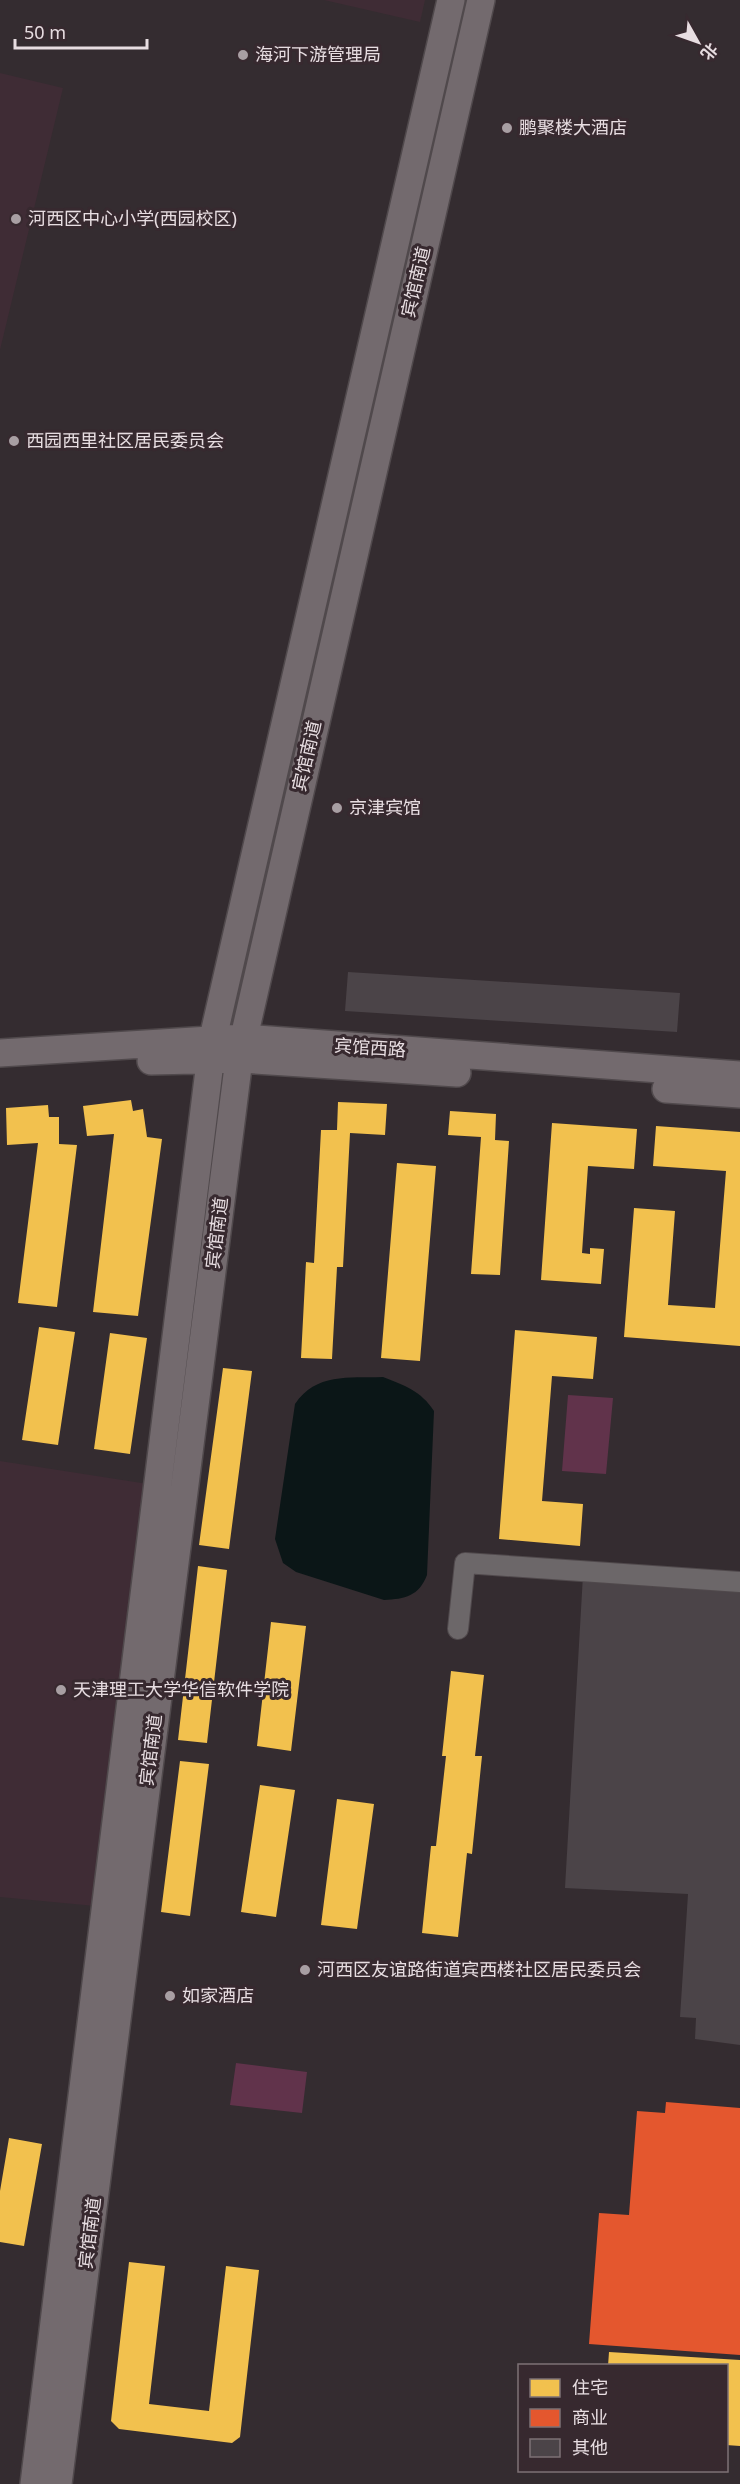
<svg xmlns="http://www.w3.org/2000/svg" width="740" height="2484" viewBox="0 0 740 2484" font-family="'Noto Sans','Noto Sans SC',sans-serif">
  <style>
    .built { fill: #3f2c35 }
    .green { fill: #61334b }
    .water { fill: #0b1617 }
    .homes { fill: #f2c14e }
    .shops { fill: #e4572e }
    .building { fill: #4b4448 }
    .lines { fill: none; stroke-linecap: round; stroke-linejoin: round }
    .minor-casing { stroke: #50494c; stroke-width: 22 }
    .secondary-casing { stroke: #50494c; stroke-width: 30 }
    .minor { stroke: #6c6769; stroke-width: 20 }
    .secondary { stroke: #736a6e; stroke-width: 27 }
    .poi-dot { fill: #a89fa3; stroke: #37292f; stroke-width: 2 }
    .labels { text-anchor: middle; stroke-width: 6; stroke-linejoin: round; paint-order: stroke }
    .poi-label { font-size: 18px; fill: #e7dde1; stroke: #37292f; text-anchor: start }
    .street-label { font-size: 18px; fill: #e7dde1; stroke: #37292f }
  </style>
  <rect width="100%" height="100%" fill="#342c30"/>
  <path class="built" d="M324,0h101l-5,22z
    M0,73l63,15 -63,262z
    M0,1461l148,23 -53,422 -95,-9z"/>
  <path class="green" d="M568,1395l45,3 -7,76 -44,-3z
    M236,2063l71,9 -5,41 -72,-8z"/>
  <path class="water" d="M383,1377c21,8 38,14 51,34l-7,164c-8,21 -22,24 -43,25l-88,-28 -13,-9 -8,-24 20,-135c21,-31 53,-26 88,-27z"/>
  <path class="homes" d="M131,1100l2,11 10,-2 4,28 15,2 -24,177 -45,-4 21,-178 -27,2 -4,-30z
    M338,1102l49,2 -2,31 -35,-2 -7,134h-6l-5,92 -31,-1 5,-96 8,1 7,-133h16z
    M48,1105l1,12h10v27l18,1 -20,162 -39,-4 20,-160 -31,2 -1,-37z
    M450,1111l46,3 -1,26 14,1 -9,134 -29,-1 10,-137 -33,-2z
    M552,1123l85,6 -3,40 -46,-3 -6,87 8,1v-6l14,1 -3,35 -60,-4z
    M656,1126l84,6v214l-116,-9 10,-129 41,3 -7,94 47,3 11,-137 -73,-5z
    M397,1163l39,3 -16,195 -39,-3z
    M39,1327l36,5 -17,113 -36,-5z
    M515,1330l82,7 -4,42 -41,-3 -10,125 41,3 -3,42 -81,-7z
    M110,1333l37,5 -17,116 -36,-5z
    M223,1368l29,3 -23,178 -30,-4z
    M198,1566l29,4 -20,173 -29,-3z
    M271,1622l35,4 -15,125 -34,-5z
    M451,1671l33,4 -9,81h7l-10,98 -5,-1 -9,84 -36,-4 9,-87h5l10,-90h-4z
    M180,1761l29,3 -19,152 -29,-4z
    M260,1785l35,5 -19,127 -35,-5z
    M337,1799l37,5 -17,125 -36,-4z
    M9,2138l33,6 -18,102 -24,-4v-51z
    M129,2262l36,4 -16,138 60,7 17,-145 33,4 -19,167 -8,6 -113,-14 -8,-8z
    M609,2352l131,8v86l-14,-1v-79h-118z"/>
  <path class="shops" d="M666,2102l74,6v247l-151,-11 10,-131 30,2 8,-104 28,2z"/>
  <path class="building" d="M348,972l332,21 -3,39 -332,-21z
    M583,1575l157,12v458l-45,-6 1,-21 -16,-1 8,-123 -123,-6z"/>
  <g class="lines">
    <g class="minor-casing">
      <path id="minor" d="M458,1629l7,-66 275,19"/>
    </g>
    <g class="secondary-casing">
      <path id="secondary" d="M0,1053l242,-15 498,37
        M151,1061l88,-2 218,14
        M666,1089l74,5
        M34,2484l179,-1446 238,-1038
        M58,2484l181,-1425 242,-1059"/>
    </g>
    <use href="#minor" class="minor"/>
    <use href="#secondary" class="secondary"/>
  </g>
  <g class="poi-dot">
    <circle cx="243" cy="55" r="6"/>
    <circle cx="507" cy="128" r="6"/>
    <circle cx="16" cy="219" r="6"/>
    <circle cx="14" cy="441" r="6"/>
    <circle cx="337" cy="808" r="6"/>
    <circle cx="61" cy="1690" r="6"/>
    <circle cx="305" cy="1970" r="6"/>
    <circle cx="170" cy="1996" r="6"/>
  </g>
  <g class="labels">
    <g class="poi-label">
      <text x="255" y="61">海河下游管理局</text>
      <text x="519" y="134">鹏聚楼大酒店</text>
      <text x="28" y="225">河西区中心小学(西园校区)</text>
      <text x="26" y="447">西园西里社区居民委员会</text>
      <text x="349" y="814">京津宾馆</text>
      <text x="73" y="1696">天津理工大学华信软件学院</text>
      <text x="317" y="1976">河西区友谊路街道宾西楼社区居民委员会</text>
      <text x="182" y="2002">如家酒店</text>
    </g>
    <g class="street-label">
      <text transform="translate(416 282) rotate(-77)" y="6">宾馆南道</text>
      <text transform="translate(307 756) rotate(-77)" y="6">宾馆南道</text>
      <text transform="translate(370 1048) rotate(4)" y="6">宾馆西路</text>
      <text transform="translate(217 1233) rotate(-83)" y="6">宾馆南道</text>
      <text transform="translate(151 1750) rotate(-83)" y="6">宾馆南道</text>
      <text transform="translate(90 2233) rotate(-83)" y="6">宾馆南道</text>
    </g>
  </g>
  <rect x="518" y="2364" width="210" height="108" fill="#37292f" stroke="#7d7176" stroke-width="1.5"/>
  <rect x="530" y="2379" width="30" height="18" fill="#f2c14e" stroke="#7d7176" stroke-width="1.5"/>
  <text x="572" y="2394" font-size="18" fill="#e7dde1">住宅</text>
  <rect x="530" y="2409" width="30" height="18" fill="#e4572e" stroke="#7d7176" stroke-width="1.5"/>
  <text x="572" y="2424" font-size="18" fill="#e7dde1">商业</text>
  <rect x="530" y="2439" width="30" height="18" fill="#4b4448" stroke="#7d7176" stroke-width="1.5"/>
  <text x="572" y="2454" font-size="18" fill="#e7dde1">其他</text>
  <g transform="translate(698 42) rotate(130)" stroke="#37292f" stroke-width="4.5" paint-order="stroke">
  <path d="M0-4.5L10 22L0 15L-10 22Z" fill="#e7dde1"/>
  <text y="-9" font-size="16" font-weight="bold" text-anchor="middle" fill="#e7dde1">北</text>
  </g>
  <path d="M15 39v9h132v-9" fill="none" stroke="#e7dde1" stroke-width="3"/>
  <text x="24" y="39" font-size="18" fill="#e7dde1" stroke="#37292f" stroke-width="4.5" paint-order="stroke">50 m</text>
</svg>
